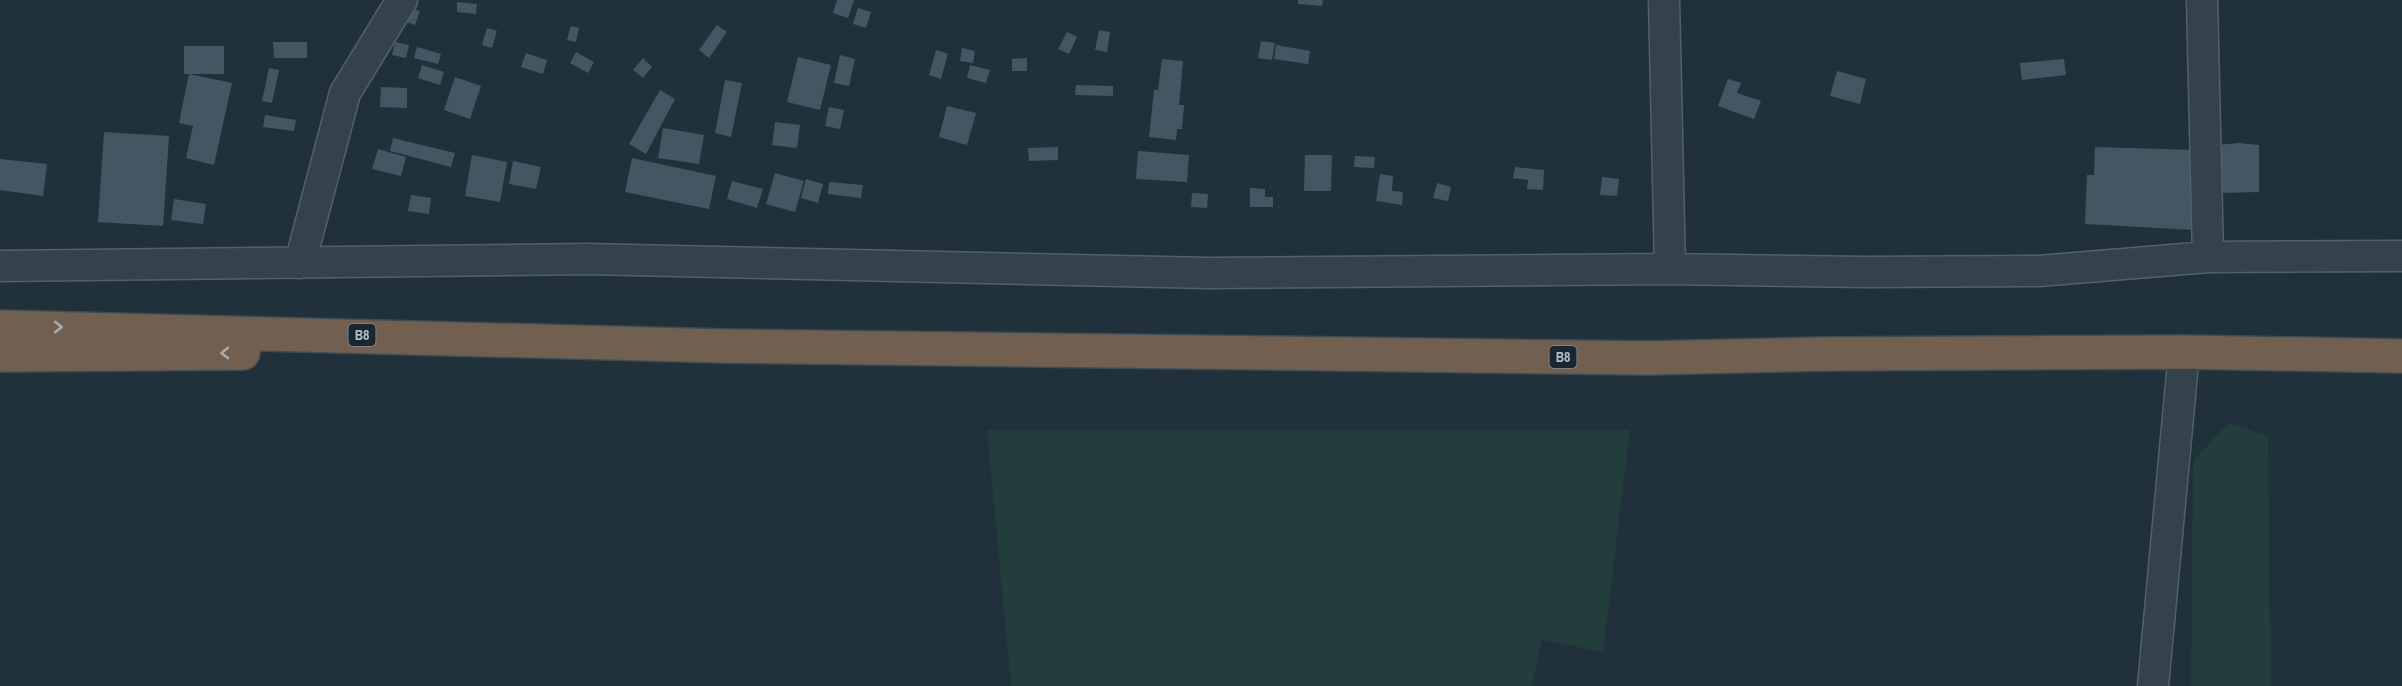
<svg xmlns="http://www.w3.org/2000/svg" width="2402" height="686" viewBox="0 0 2402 686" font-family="'Archivo Narrow',sans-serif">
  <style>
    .green { fill: #223d3b }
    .building { fill: #435763 }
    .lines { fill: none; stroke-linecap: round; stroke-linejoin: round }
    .minor-casing { stroke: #52606a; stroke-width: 33 }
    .highway-casing { stroke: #3f4d57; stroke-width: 36 }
    .minor { stroke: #34424c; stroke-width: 30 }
    .highway { stroke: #735f50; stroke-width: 33 }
    .oneway { stroke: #a6afb6 }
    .labels { text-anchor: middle; stroke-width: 4.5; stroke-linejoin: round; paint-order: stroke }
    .shield { fill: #192731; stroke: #82909b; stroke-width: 1.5 }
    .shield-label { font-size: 14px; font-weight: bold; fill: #afbdc8 }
  </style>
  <rect width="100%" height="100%" fill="#20313c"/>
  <path class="green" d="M2228,423l40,13 3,250h-80l2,-225z
    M987,430h643l-27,222 -61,-12 -10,46h-521z"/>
  <path class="building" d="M837,0h17l-6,18 -15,-5z
    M1298,0h25l-1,6 -24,-2z
    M457,2l20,2 -1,10 -19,-2z
    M411,8l9,3 -5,14 -9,-3z
    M858,8l13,4 -5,16 -13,-4z
    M717,25l10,7 -18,26 -10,-8z
    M571,26l8,2 -3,14 -9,-2z
    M487,28l10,3 -5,17 -10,-3z
    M1099,30l11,2 -3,20 -12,-2z
    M1067,32l10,5 -8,17 -11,-5z
    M1261,41l14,2 -3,17 -14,-2z
    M273,42h34v16h-33z
    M395,42l14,3 -3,13 -14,-3z
    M1276,45l34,6 -2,13 -34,-5z
    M184,46h40v28h-35l43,9 -18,82 -28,-7 7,-32 -14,-3 10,-49h-5z
    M417,47l24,7 -3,10 -24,-6z
    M962,48l13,3 -2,12 -13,-2z
    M936,50l12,4 -7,25 -12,-4z
    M576,52l18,10 -6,11 -18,-10z
    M526,53l21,7 -4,14 -22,-7z
    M840,55l15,4 -6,27 -15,-3z
    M798,57l33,8 -11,45 -33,-8z
    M643,58l9,9 -9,11 -10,-8z
    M1027,58v13h-15v-12z
    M1162,59l21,2 -4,44h5l-2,24h-5l-1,11 -27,-3 5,-47h4z
    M2064,59l2,16 -44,5 -2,-17z
    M422,65l22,7 -4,13 -22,-7z
    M970,65l20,5 -4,13 -19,-5z
    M269,68l10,2 -7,33 -10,-2z
    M1837,71l29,8 -6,25 -30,-8z
    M455,77l26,9 -11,33 -26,-9z
    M1728,79l13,4 -4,10 24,8 -7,18 -36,-13z
    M725,80l17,3 -11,54 -16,-4z
    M1076,85l37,1v10l-38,-1z
    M381,87l26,1v20l-27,-1z
    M660,90l15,9 -29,55 -17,-10z
    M947,106l29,7 -9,32 -28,-8z
    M829,107l15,3 -4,19 -15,-3z
    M265,115l31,5 -2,11 -31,-4z
    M775,122l25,3 -3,23 -25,-3z
    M663,128l41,7 -5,29 -41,-6z
    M104,132l65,4 -6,90 -65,-4z
    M393,138l62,15 -4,14 -61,-16z
    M2239,143l20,2v47l-38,1 -4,-48z
    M1058,147v13l-29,1 -1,-13z
    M2095,147l100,3 -1,80 -109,-6 2,-49h7z
    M378,149l28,8 -5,19 -29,-7z
    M1138,151l51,4 -2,27 -51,-3z
    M472,155l35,7 -7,40 -35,-6z
    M1305,155h27l-1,36h-27z
    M1355,156l20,1 -1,11 -20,-1z
    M632,158l84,18 -7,33 -84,-17z
    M0,159l47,5 -4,32 -43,-6z
    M513,161l28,6 -5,22 -27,-5z
    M1515,167l29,3 -1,20 -16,-1 1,-9 -15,-2z
    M775,173l29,8 -9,31 -29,-8z
    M1380,174l13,2 -1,15 11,1 -1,13 -26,-4z
    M1602,177l17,2 -2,17 -17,-1z
    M806,179l17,5 -5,19 -17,-5z
    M732,181l31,8 -6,19 -30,-9z
    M829,182l34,3 -2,13 -33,-4z
    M1437,183l14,4 -3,14 -15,-3z
    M1250,188l15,1v8h8v10h-23z
    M1192,193l16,1 -1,14 -16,-1z
    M411,195l20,3 -2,16 -21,-3z
    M174,199l32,5 -3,20 -32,-4z"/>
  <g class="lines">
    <g class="minor-casing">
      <path id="minor" d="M1664,0l6,269
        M2202,0l6,257
        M300,263l45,-170 57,-93
        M0,266l586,-7 622,14 462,-4 197,3 172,-1 169,-14 194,-1
        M2153,686l31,-334"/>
    </g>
    <g class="highway-casing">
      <path id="highway" d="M0,327l724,19 925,12 175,-4 360,-2 218,4
        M0,355l243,-2"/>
    </g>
    <use href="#minor" class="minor"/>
    <use href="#highway" class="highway"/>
  </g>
  <defs><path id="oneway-chevron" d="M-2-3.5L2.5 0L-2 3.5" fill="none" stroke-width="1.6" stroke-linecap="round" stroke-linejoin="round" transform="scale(1.5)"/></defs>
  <g class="oneway">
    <use href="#oneway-chevron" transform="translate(58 327)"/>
    <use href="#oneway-chevron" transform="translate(225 353) rotate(179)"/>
  </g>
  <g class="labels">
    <g class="shield">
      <rect x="348.5" y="324" width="27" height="22" rx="4.5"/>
      <rect x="1549.5" y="346" width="27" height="22" rx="4.5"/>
    </g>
    <g class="shield-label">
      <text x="362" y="340">B8</text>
      <text x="1563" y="362">B8</text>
    </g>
  </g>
</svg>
